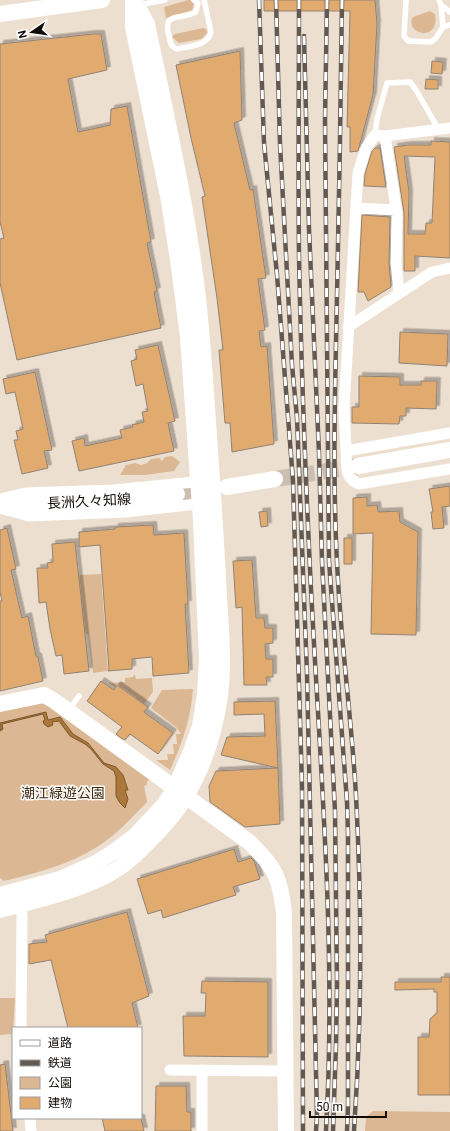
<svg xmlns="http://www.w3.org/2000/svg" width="450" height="1131" viewBox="0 0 450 1131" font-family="Roboto,'Noto Sans JP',sans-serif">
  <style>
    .green { fill: #dbb893 }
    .water { fill: #ab773b; stroke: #7c572b }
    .building { fill: #e1ab6f; stroke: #8f8275; fill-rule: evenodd; filter: url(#shadow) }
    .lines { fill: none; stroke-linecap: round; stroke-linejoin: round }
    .secondary-tunnel { stroke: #ccbfb2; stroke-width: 16; stroke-dasharray: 16 8; stroke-linecap: butt }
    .lane { stroke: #fff; stroke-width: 5.5 }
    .street { stroke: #fff; stroke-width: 11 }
    .secondary { stroke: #fff; stroke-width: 16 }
    .rail-casing { stroke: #625a52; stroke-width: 4.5 }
    .rail { stroke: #fff; stroke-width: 3; stroke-dasharray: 9; stroke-linecap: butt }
    .labels { text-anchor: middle; stroke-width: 3; stroke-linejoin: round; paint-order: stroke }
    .street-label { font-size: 14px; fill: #100b07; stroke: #fff }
    .park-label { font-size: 14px; fill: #412b10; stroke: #fff }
  </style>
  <defs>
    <filter id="shadow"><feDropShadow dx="3.5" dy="-3.5" stdDeviation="0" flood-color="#0004"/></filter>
  </defs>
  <rect width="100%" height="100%" fill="#eddfd0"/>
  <path class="green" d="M188,0h2l4,4 -2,6 -26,8 -2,-11z
    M430,11l5,3c5,30 -32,19 -22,3z
    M203,28l3,1 1,4 -6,6 -22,4 -7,-6 3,-3z
    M172,456l8,6 -6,9 -29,4h-25l6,-10 9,-2 6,2 6,-2 4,-4 8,-1 3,3 3,-4z
    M101,574l7,97 -15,2 -5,-39h-3l-6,-59z
    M134,675h1l1,4 16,-1 1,14 -13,17 -6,-5 3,-6 -20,-14 -2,3 -6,-4 16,-1v-4l8,-1z
    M193,689c-2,28 -11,56 -23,81l-14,-10h12l-1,-6h7l-1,-10h4l-1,-10h5l-4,-6 -26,-20 11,-18z
    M42,701l110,78 -5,2v4l-3,1 3,16c-15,16 -31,33 -50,45 -28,18 -61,26 -93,34l-4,-3v-168z
    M0,998h15l-2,36 -13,1z
    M373,1111l77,1v19h-85l1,-14z"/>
  <path class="water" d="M46,712l2,8 12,-3 13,17 15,9 16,20 12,4 7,8 5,15h-3l3,9 -3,9 -5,-5 -4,-7v-19l-2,-6 -11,-7 -12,-15 -6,-5 -15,-8 -11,-15 -7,1 1,3 -5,2 -4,-3 -1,-3 2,-1 -2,-6 -41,10 1,5 -3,2v-8z"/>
  <path class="building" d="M264,0h111l2,24 -4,71 -15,56 -8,1v-25h-3l3,-116h-86z
    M93,34h8l6,36 -39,9 10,53 32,-7 1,-16 16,-3 24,136 -4,1 10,48 -3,1 7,36 -144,32 -17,-77v-44l4,-1 -4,-16v-178z
    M240,51l2,69 -8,3 16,67 3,-1 13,89 -8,1 7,51 -6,1 2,16 6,-1 7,98 -42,8 -2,-29h-5l-6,-73h4l-6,-52 -15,-101 3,-1 -14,-58 -15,-73z
    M432,61l11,1 -1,12 -11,-1z
    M426,79l12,1v9h-13z
    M431,141l19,1v116l-35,-2v15h-11v-58l-10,-66 14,-2h23zM404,156l31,1 -3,66h-6l-1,11h-17l1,-42z
    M375,148h5l6,39 -22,-1 1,-12 7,-23z
    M362,215l28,2 -1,46 2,24 -23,14 -4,-9h-6z
    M400,332l48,2 -1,32 -48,-3z
    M158,345l17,76 -7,2 6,28 -95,20 -7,-30 12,-3 1,8 37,-8 -2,-8 13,-3 -1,-2 12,-3 -2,-10 6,-1 -5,-27 -7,2 -5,-25 6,-2 -2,-9z
    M35,372l17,78 -8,1 4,17 -26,6 -8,-34h4l-2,-9 7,-2 -8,-37 -9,2 -3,-15z
    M359,376l41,1v8h21v-4h16l-1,28 -30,-1v8h-6l-1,8 -47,-1v-16h7z
    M450,486v20l-8,1 2,21 -11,1 -2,-17h2l-4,-23z
    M367,497v9l10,-1 1,7 21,-1 1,11 18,10 -2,103 -45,-1 2,-101 -20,1v-36z
    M267,511l1,15 -7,1 -2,-15z
    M153,525l1,10 30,-2 4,71h-3l4,69 -36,3 -1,-19 -20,2v10l-24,2 1,-2 -9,-124 -21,2v-15l36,-3v-2z
    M7,528l9,41 -5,1 11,48 6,-2 8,40 2,1 5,24 -43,10v-90h2l-2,-9v-62z
    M344,538h8v26h-8z
    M75,542l14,129 -25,3 -2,-19 -6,1 -6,-27 -4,-27 -7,1 -2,-35h11l-1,-5 6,-1 -1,-18z
    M252,560l4,58h8l1,10h8v15l-8,1 1,15h7v18h-7l1,8h-23l-2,-78 -6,1 -3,-47z
    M101,681l13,9 3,-5 31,22 -4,5 29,21 -15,21 -28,-20 -5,6 -4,-2 -5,-4 6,-7 -35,-26z
    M275,701l3,67 -57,-13 6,-18 38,-1 -1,-22 -30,1v-13z
    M278,768l2,56 -35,3 -35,-25 -1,-16 7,-15z
    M234,849l4,13 13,-4 3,3 6,18 -27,8 3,8 -73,23 -2,-8 -13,4 -11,-35z
    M127,912l22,84 -17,7 6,25h-70l-17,-68 -22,4v-20l18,-2 -2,-7z
    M441,977h9v118h-32v-58h11l1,-18 7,-6v-21h-3v-3l-39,1v-8h46z
    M202,981l66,1v75l-84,-1 -1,-40h22l1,-23h-5z
    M5,1064l8,67h-13v-66z
    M156,1086h30l1,26h4v19h-36z
    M102,1118h39l3,13h-39z"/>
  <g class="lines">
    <path class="secondary-tunnel" d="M275,479l83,-13
      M177,494l34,-5"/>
    <path class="lane" d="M194,0l4,3 -2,9c-15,9 -34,-2 -27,24 1,6 2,11 8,13 12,-3 31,-3 34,-17l-7,-32
      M406,0l-2,36 4,5 23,1 5,-4 7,-11 7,-2
      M439,0l2,5 9,7
      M139,3l5,1 21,-4
      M441,5l2,22
      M375,135l2,-16 10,-36 23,-1 6,8 23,40
      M71,707l8,-11"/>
    <path class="street" d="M385,136l12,78 -1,49 3,30
      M356,208l40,2
      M348,327l84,-55 18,-4
      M450,433l-104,18c1,14 -2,27 13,33l91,-15
      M346,451l-2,-44 14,-234 8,-25 9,-13 10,1 65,-8
      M4,498l21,-5 89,-3 90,-9
      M0,508l29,8 97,-4 80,-9
      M21,905l1,11 -1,112
      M170,1070l115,1
      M202,1070v61
      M30,1118l1,13"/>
    <path class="secondary" d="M0,14l102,-14
      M358,466l92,-16
      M227,487l48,-8
      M0,503c60,0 118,-2 177,-9
      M0,704l44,-9 9,5 196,142c26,25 31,35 35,71l2,218
      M0,895l60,-16 36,-16 19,-12 20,-15 29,-31 11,-17 17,-39 8,-23 5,-31 2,-36 -6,-138 -13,-184 -9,-70 -10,-66 -36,-174v-25
      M0,910c37,-10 93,-22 123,-45 14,-10 25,-23 37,-35 9,-10 18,-20 25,-32 25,-42 38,-92 37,-141 0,-20 -2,-40 -3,-60 -2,-44 -5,-88 -8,-132 -4,-56 -7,-111 -13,-167 -11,-92 -32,-183 -51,-274l-13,-24"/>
    <g class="rail-casing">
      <path id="rail" d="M259,0l5,143 13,132 16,206 9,306 1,344
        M276,0l4,144 12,221 5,53 10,256 10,443 -1,14
        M299,0c0,85 -1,171 0,256 2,104 6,208 11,313 9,187 27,374 16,562
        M327,0l-2,120 4,441 18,241 1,32v273l-1,24
        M342,0c-1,99 -3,197 -5,296 -2,95 -5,189 1,284 4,72 14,144 18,216 6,111 6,223 -2,335
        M304,36l5,193 10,224 3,109 13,249 2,174 -1,60 -3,86"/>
    </g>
    <use href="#rail" class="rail"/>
  </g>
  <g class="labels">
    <g class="street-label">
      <text transform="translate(89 501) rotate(-3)" y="5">長洲久々知線</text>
    </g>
    <g class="park-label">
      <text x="63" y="798">潮江緑遊公園</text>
    </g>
  </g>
  <rect x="12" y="1027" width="130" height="92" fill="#ffffff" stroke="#9f9d9c"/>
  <rect x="20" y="1040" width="20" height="6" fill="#ffffff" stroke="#9f9d9c"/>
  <text x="48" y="1047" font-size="12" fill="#100b07">道路</text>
  <rect x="20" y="1060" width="20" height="6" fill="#625a52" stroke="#9f9d9c"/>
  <text x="48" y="1067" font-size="12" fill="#100b07">鉄道</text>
  <rect x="20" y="1077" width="20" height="12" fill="#dbb893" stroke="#9f9d9c"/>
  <text x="48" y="1087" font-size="12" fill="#100b07">公園</text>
  <rect x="20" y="1097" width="20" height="12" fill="#e1ab6f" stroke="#9f9d9c"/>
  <text x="48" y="1107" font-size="12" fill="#100b07">建物</text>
  <g transform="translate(32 32) rotate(257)" stroke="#ffffff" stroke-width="3" paint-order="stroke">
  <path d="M0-3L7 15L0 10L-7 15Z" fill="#100b07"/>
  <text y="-6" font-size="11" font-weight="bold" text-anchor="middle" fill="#100b07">N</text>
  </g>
  <path d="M310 1111v6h76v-6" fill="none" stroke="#100b07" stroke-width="2"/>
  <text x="316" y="1111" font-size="12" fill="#100b07" stroke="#ffffff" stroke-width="3" paint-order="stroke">50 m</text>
</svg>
